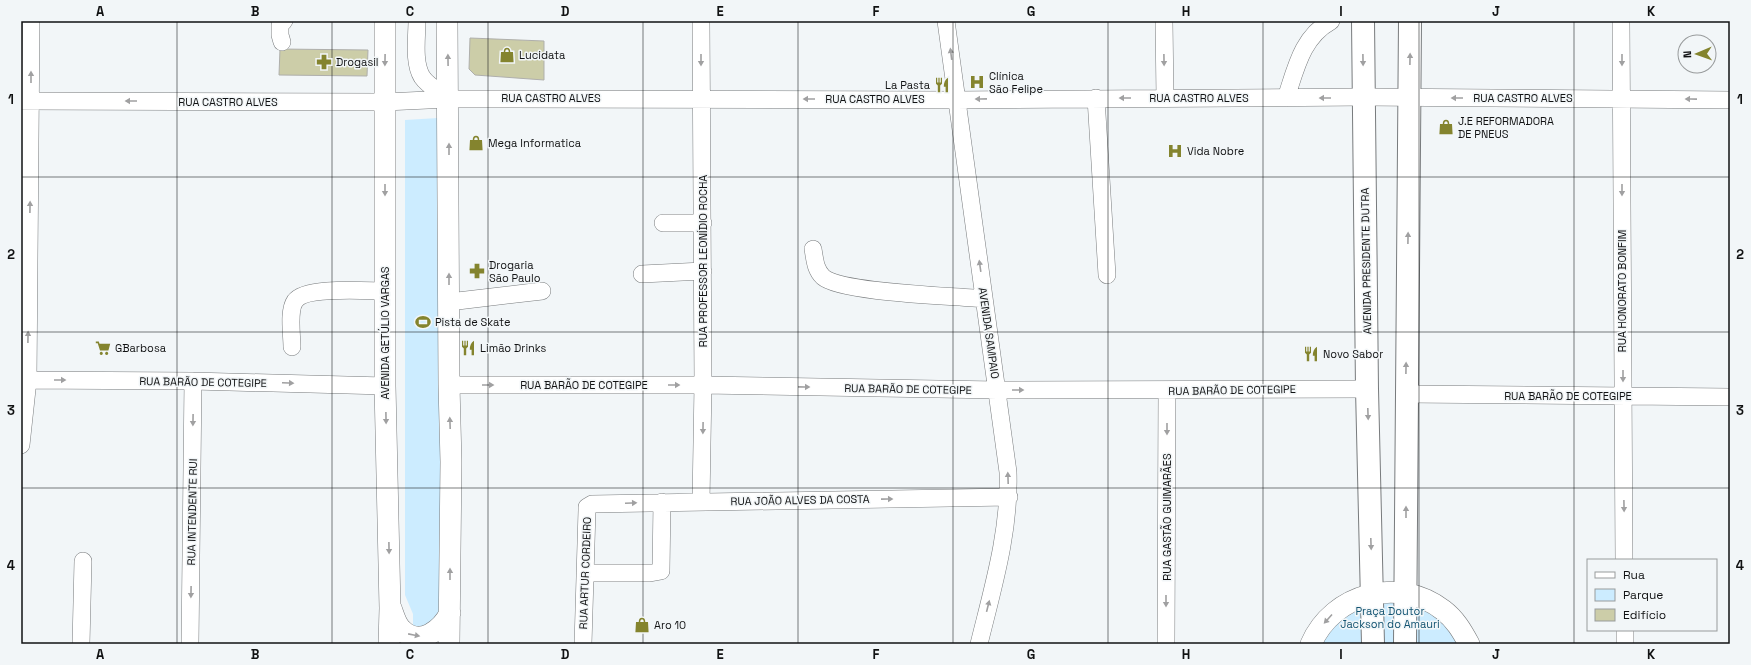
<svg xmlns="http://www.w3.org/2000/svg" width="1751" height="665" viewBox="0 0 1751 665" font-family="'Space Grotesk',sans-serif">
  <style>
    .green { fill: #ccecff }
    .building { fill: #cccda8; stroke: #afafac }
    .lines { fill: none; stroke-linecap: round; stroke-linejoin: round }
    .minor-casing { stroke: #787b7d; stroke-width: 18 }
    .major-casing { stroke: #787b7d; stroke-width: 22 }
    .highway-casing { stroke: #787b7d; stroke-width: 24 }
    .minor { stroke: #fff; stroke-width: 17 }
    .major { stroke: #fff; stroke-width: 21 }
    .highway { stroke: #fff; stroke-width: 22 }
    .oneway { fill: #a0a0a1 }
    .grid { fill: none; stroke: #111213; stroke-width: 1; stroke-opacity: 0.55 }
    .labels { text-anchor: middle; stroke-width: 3; stroke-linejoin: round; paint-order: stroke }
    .poi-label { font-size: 11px; fill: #111213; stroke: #f2f6f8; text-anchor: start }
    .street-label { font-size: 11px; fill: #111213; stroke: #f2f6f8 }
    .park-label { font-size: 11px; fill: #125371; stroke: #f2f6f8 }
    .neatline { fill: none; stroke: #111213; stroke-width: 1.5 }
    .grid-label { font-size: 13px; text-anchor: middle; font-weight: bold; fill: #111213 }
  </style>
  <rect width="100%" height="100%" fill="#f2f6f8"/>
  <path class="green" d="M438,118l3,501 -23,9 -5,-3v-11l-8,-19v-475z
    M1412,595l57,49h-158l17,-27z"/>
  <path class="building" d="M470,38l74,3v39l-69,-5 -6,-6z
    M280,49l88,1 -1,26 -88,-1z"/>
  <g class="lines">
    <g class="minor-casing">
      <path id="minor" d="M417,21c0,16 -4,41 5,56 6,9 18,15 27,22
        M701,21l2,364 -2,116
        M946,21l62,451c2,59 -15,115 -29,172
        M1164,21l1,77
        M1621,21l3,539
        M282,42l-2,-7v-10l4,-4
        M1096,98l11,177
        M1286,98c10,-30 16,-61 45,-77
        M21,101l364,1 64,-3 507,1 408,-3 366,3
        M663,223h40
        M813,249c2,11 2,20 10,28 18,16 133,19 161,22
        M642,274l61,-3
        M449,302l93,-11
        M292,347c0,-12 -4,-36 3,-46 10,-15 71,-10 90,-10
        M21,380l172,1 192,5
        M449,385h254l294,5 370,-1
        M1406,394l324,3
        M21,445l7,-65 3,-359
        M585,573h65l11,-2 1,-69
        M1625,630v14
        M81,644l2,-83
        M190,644l3,-263
        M583,644l4,-134v-3l5,-3 417,-7
        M1166,644l1,-254"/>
    </g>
    <g class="major-casing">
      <path id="major" d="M385,21v365l5,222 -1,36
        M447,21l2,364 2,77 -2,182
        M391,608c3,8 5,17 11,22 18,18 40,-1 48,-17
        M1311,644c22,-51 88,-68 132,-34 12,9 19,21 26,34"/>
    </g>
    <g class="highway-casing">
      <path id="highway" d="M1363,21l4,368 6,255
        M1405,644l5,-623"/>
    </g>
    <use href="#minor" class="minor"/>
    <use href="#major" class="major"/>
    <use href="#highway" class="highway"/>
  </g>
  <defs><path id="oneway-solid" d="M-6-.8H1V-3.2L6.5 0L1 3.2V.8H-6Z"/></defs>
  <g class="oneway">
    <use href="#oneway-solid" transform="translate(951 54) rotate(-97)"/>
    <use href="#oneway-solid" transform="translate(1410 59) rotate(-89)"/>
    <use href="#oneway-solid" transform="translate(385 60) rotate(91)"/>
    <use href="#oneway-solid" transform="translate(448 60) rotate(-91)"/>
    <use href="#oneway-solid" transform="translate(701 60) rotate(90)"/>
    <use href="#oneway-solid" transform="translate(1164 60) rotate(89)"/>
    <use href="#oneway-solid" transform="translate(1363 60) rotate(89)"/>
    <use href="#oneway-solid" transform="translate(1622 60) rotate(90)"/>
    <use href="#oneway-solid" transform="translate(31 77) rotate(-90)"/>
    <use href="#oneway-solid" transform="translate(1125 98) rotate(180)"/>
    <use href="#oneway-solid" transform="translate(1325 98) rotate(180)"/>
    <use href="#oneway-solid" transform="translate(1457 98) rotate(-180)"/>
    <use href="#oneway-solid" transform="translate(809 99) rotate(-180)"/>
    <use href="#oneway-solid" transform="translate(981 99) rotate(179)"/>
    <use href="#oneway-solid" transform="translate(1691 99) rotate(-179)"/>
    <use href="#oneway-solid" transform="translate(131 101) rotate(-180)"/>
    <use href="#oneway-solid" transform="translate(449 149) rotate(-90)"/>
    <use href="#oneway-solid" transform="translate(385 190) rotate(90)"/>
    <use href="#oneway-solid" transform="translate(1622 190) rotate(90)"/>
    <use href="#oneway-solid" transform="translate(30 207) rotate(-89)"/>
    <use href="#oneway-solid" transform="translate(1408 238) rotate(-89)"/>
    <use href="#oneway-solid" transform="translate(980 266) rotate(-98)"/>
    <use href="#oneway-solid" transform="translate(449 279) rotate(-90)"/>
    <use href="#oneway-solid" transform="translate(28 337) rotate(-89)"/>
    <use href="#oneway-solid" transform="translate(1406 368) rotate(-89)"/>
    <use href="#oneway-solid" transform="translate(1623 376) rotate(90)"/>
    <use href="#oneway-solid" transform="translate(60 380)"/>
    <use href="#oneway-solid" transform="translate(288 383) rotate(2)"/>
    <use href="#oneway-solid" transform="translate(488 385)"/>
    <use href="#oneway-solid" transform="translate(674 385)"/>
    <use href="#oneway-solid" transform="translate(804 387) rotate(1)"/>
    <use href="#oneway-solid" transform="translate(1018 390)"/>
    <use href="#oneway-solid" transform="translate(1368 414) rotate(88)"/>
    <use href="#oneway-solid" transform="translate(386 418) rotate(89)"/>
    <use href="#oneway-solid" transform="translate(193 420) rotate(91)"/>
    <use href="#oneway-solid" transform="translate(450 423) rotate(-92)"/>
    <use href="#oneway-solid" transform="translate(703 428) rotate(91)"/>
    <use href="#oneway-solid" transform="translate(1167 429) rotate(90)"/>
    <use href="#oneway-solid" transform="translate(1008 478) rotate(-92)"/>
    <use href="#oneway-solid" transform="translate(887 499) rotate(-1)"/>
    <use href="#oneway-solid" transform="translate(631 503) rotate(-2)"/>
    <use href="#oneway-solid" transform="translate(1624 506) rotate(89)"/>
    <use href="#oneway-solid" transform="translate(1406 512) rotate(-90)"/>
    <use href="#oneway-solid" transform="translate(1371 544) rotate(88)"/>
    <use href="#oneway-solid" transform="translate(389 548) rotate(89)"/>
    <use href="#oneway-solid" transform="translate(450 574) rotate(-90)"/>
    <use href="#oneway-solid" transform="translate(191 592) rotate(91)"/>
    <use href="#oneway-solid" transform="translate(1166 601) rotate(90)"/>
    <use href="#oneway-solid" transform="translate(988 606) rotate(-76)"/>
    <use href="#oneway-solid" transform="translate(1328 619) rotate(132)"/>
    <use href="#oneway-solid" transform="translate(414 635) rotate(11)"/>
  </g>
  <path class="grid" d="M177,21v623M332,21v623M488,21v623M643,21v623M798,21v623M953,21v623M1108,21v623M1263,21v623M1419,21v623M1574,21v623M21,177h1709M21,332h1709M21,488h1709"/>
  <defs>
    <g id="shop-bare" transform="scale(1.2)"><path d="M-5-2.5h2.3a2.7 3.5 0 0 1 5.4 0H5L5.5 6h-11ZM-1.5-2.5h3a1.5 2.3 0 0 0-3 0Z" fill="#84842e" stroke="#f2f6f8" stroke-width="2.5" paint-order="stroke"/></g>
    <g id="pharmacy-bare" transform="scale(1.2)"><path d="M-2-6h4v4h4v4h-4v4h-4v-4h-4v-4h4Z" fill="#84842e" stroke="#f2f6f8" stroke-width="2.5" paint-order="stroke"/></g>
    <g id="hospital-bare" transform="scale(1.2)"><path d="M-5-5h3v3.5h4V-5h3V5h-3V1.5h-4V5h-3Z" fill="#84842e" stroke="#f2f6f8" stroke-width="2.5" paint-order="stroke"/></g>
    <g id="restaurant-bare" transform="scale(1.2)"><path d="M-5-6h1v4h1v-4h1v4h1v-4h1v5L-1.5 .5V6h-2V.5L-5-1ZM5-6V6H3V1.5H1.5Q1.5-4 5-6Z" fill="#84842e" stroke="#f2f6f8" stroke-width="2.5" paint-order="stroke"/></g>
    <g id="stadium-bare" transform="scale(1.2)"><path d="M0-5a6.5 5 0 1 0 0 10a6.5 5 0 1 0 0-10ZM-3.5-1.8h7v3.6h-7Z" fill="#84842e" stroke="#f2f6f8" stroke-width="2.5" paint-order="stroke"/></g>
    <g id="supermarket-bare" transform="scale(1.2)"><path d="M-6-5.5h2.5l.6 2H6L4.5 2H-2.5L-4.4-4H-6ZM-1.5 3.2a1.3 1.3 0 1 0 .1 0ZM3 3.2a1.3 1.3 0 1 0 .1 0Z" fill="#84842e" stroke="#f2f6f8" stroke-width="2.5" paint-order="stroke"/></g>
  </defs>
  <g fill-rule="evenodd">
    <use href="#shop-bare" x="507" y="55"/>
    <use href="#pharmacy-bare" x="324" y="62"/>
    <use href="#hospital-bare" x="977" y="82"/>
    <use href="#restaurant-bare" x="942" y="85"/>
    <use href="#shop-bare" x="1446" y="127"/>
    <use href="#shop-bare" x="476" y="143"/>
    <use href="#hospital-bare" x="1175" y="151"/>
    <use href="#pharmacy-bare" x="477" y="271"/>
    <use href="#stadium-bare" x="423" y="322"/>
    <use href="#supermarket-bare" x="103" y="348"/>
    <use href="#restaurant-bare" x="468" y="348"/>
    <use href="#restaurant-bare" x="1311" y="354"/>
    <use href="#shop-bare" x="642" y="625"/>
  </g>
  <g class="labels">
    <g class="poi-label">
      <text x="519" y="59">Lucidata</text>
      <text x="336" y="66">Drogasil</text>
      <text x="989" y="80">Clínica<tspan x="989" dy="13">São Felipe</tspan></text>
      <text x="930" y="89" text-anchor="end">La Pasta</text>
      <text x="1458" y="125">J.E REFORMADORA<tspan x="1458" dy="13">DE PNEUS</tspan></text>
      <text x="488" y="147">Mega Informatica</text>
      <text x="1187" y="155">Vida Nobre</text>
      <text x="489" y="269">Drogaria<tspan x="489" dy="13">São Paulo</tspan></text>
      <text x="435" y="326">Pista de Skate</text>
      <text x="115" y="352">GBarbosa</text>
      <text x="480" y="352">Limão Drinks</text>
      <text x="1323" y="358">Novo Sabor</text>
      <text x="654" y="629">Aro 10</text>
    </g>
    <g class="street-label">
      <text x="551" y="102">RUA CASTRO ALVES</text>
      <text x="1199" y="102">RUA CASTRO ALVES</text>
      <text x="1523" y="102">RUA CASTRO ALVES</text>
      <text x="875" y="103">RUA CASTRO ALVES</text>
      <text x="228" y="106">RUA CASTRO ALVES</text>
      <text transform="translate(703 261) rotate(-90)" y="4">RUA PROFESSOR LEONÍDIO ROCHA</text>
      <text transform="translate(1366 261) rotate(-91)" y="4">AVENIDA PRESIDENTE DUTRA</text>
      <text transform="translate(1622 291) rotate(-90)" y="4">RUA HONORATO BONFIM</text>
      <text transform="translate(385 333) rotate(-90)" y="4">AVENIDA GETÚLIO VARGAS</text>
      <text transform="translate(989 333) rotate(82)" y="4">AVENIDA SAMPAIO</text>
      <text transform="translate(203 382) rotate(1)" y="4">RUA BARÃO DE COTEGIPE</text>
      <text x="584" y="389">RUA BARÃO DE COTEGIPE</text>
      <text transform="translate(908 389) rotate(1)" y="4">RUA BARÃO DE COTEGIPE</text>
      <text transform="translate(1232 390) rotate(-1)" y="4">RUA BARÃO DE COTEGIPE</text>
      <text x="1568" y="400">RUA BARÃO DE COTEGIPE</text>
      <text transform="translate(800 500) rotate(-1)" y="4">RUA JOÃO ALVES DA COSTA</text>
      <text transform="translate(192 512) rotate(-89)" y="4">RUA INTENDENTE RUI</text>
      <text transform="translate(1167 517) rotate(-90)" y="4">RUA GASTÃO GUIMARÃES</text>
      <text transform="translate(585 573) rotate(-88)" y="4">RUA ARTUR CORDEIRO</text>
    </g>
    <g class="park-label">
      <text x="1390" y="615">Praça Doutor<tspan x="1390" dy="13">Jackson do Amauri</tspan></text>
    </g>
  </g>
  <rect width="1751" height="665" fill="none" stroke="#f2f6f8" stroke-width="44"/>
  <rect x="1587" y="559" width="130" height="72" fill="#f2f6f8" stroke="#989b9c"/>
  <rect x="1595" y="572" width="20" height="6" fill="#ffffff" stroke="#989b9c"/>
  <text x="1623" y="579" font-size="12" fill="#111213">Rua</text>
  <rect x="1595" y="589" width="20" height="12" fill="#ccecff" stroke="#989b9c"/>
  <text x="1623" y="599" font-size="12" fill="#111213">Parque</text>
  <rect x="1595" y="609" width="20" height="12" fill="#cccda8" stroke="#989b9c"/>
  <text x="1623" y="619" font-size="12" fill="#111213">Edifício</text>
  <g transform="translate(1697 54) rotate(268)"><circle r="19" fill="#f2f6f8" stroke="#989b9c"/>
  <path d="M0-3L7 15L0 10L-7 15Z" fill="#84842e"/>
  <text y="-6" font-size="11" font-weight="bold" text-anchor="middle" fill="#111213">N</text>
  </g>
  <rect x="22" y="22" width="1707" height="621" class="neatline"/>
  <g class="grid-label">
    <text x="100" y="16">A</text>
    <text x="255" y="16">B</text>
    <text x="410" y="16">C</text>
    <text x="565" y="16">D</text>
    <text x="720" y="16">E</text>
    <text x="876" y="16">F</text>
    <text x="1031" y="16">G</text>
    <text x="1186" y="16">H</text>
    <text x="1341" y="16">I</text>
    <text x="1496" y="16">J</text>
    <text x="1651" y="16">K</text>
    <text x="11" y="104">1</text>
    <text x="1740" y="104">1</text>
    <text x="11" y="259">2</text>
    <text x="1740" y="259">2</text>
    <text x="11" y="415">3</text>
    <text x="1740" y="415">3</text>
    <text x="11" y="570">4</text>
    <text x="1740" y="570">4</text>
    <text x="100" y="659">A</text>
    <text x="255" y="659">B</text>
    <text x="410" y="659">C</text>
    <text x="565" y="659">D</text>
    <text x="720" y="659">E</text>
    <text x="876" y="659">F</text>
    <text x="1031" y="659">G</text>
    <text x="1186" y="659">H</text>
    <text x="1341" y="659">I</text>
    <text x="1496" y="659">J</text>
    <text x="1651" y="659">K</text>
  </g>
</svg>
